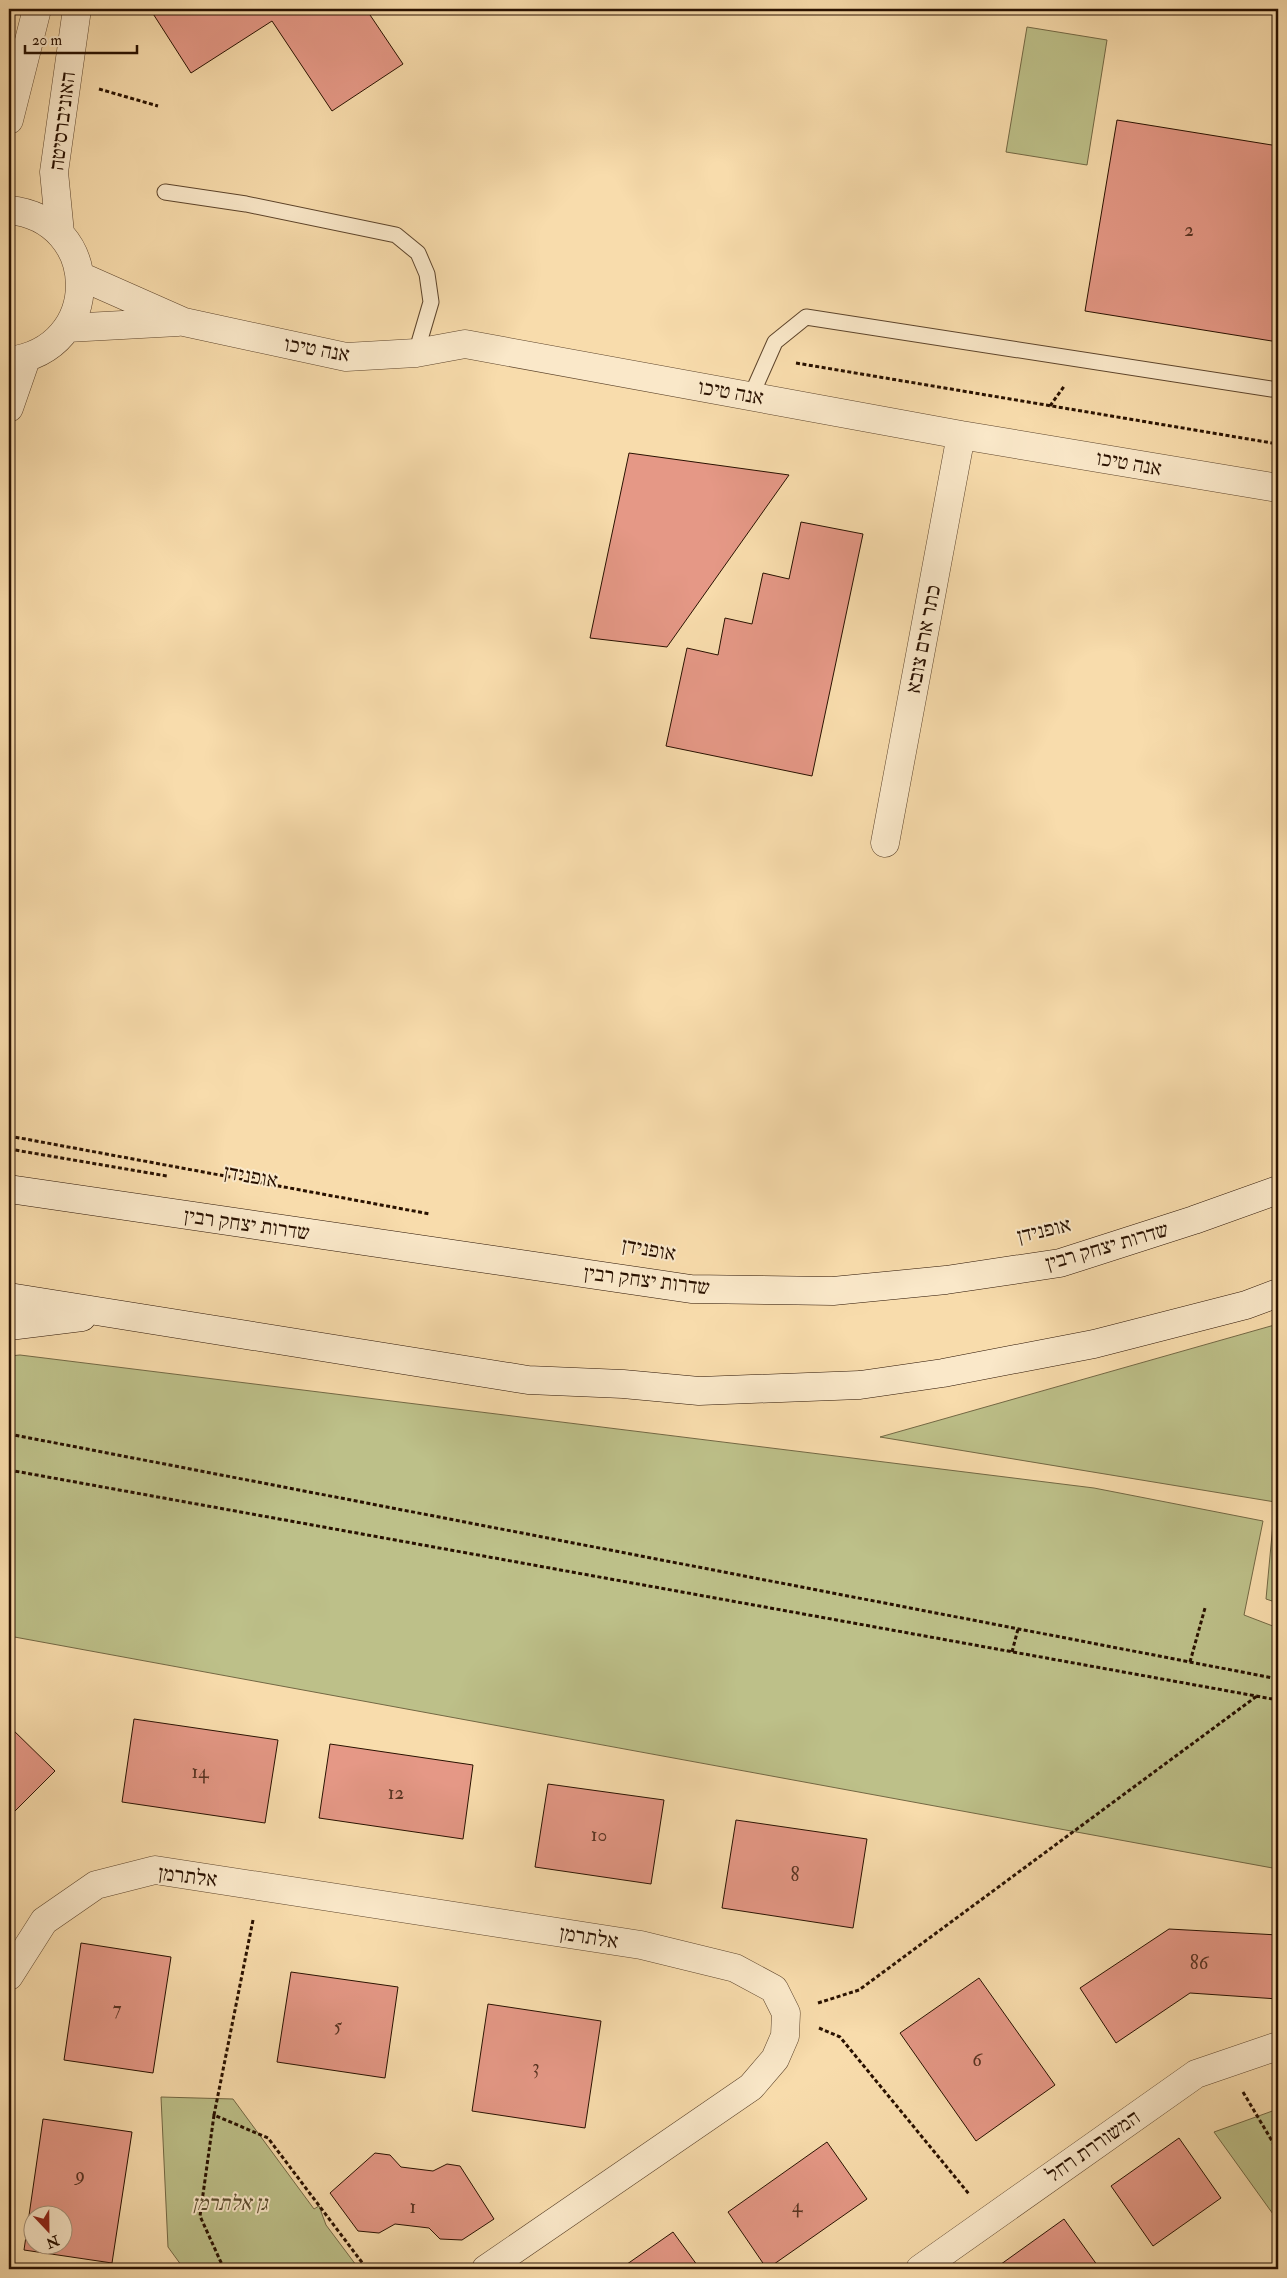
<svg xmlns="http://www.w3.org/2000/svg" width="1287" height="2278" viewBox="0 0 1287 2278" font-family="'IM FELL Double Pica','Frank Ruhl Libre',serif">
  <style>
    .green { fill: #bdc089; stroke: #736844 }
    .building { fill: #e59886; stroke: #291100; fill-rule: evenodd }
    .lines { fill: none; stroke-linecap: round; stroke-linejoin: round }
    .service-casing { stroke: #5d442b; stroke-width: 17 }
    .minor-casing { stroke: #5d442b; stroke-width: 29 }
    .secondary-casing { stroke: #291100; stroke-width: 29 }
    .path { stroke: #291100; stroke-width: 3; stroke-dasharray: 4 2.5; stroke-linecap: butt }
    .service { stroke: #fae8c9; stroke-width: 15 }
    .minor { stroke: #fae8c9; stroke-width: 28 }
    .secondary { stroke: #fae8c9; stroke-width: 28 }
    .labels { text-anchor: middle; stroke-width: 4; stroke-linejoin: round; paint-order: stroke }
    .number-label { font-size: 19px; fill: #583322 }
    .street-label { font-size: 21px; fill: #291100; stroke: #fae8c9 }
    .park-label { font-size: 21px; font-style: italic; fill: #5d4e30; stroke: #fae8c9 }
  </style>
  <rect width="100%" height="100%" fill="#f8dcac"/>
  <filter id="stains"><feTurbulence type="fractalNoise" baseFrequency=".004" numOctaves="4"/><feColorMatrix values="0 0 0 0 .2 0 0 0 0 .09 0 0 0 0 .02 0 0 0 .5 -.17"/></filter>
  <radialGradient id="worn" r=".72"><stop offset=".6" stop-color="#630" stop-opacity="0"/><stop offset="1" stop-color="#630" stop-opacity=".3"/></radialGradient>
  <path class="green" d="M1027,27l80,13 -20,125 -81,-13z
    M1278,1324v279l-12,-4 9,-97 -395,-65z
    M20,1355l1074,133 169,33 -19,94 34,13v241l-1269,-233v-280z
    M161,2097l72,2 81,110 5,-3 7,19 33,44h-175l-16,-22z
    M1278,2109v112l-64,-89z"/>
  <path class="building" d="M150,9h216l37,55 -71,47 -60,-90 -81,52z
    M1117,120l161,26v196l-193,-31z
    M629,453l160,22 -122,172 -77,-9z
    M801,522l62,12 -51,242 -146,-30 21,-98 31,7 7,-37 27,6 11,-51 26,6z
    M134,1719l144,21 -13,83 -143,-21z
    M9,1726l46,45 -46,46z
    M330,1744l143,21 -10,74 -144,-21z
    M548,1784l116,16 -13,84 -116,-17z
    M736,1820l131,19 -14,89 -131,-20z
    M1169,1929l109,6v64l-88,-6 -74,50 -36,-55z
    M81,1943l90,14 -18,116 -89,-13z
    M291,1972l107,15 -13,91 -108,-16z
    M979,1978l76,107 -79,56 -76,-108z
    M488,2004l113,17 -16,107 -113,-17z
    M43,2119l89,13 -20,131 -88,-13zM32,2216h30v30h-30z
    M1179,2138l42,60 -68,48 -42,-60z
    M827,2142l40,57 -100,70 -39,-57z
    M375,2153l15,2 11,12 32,4 14,-7 13,2 34,53 -32,21 -22,-1 -11,-11 -34,-4 -16,9 -21,-2 -28,-38z
    M1064,2219l36,50h-102l-1,-2z
    M673,2232l27,37h-80z"/>
  <g class="lines">
    <g class="service-casing">
      <path id="service" d="M165,192l81,12 150,31 22,18 9,21 4,28 -15,51
        M751,396l24,-54 31,-25 472,73"/>
    </g>
    <g class="minor-casing">
      <path id="minor" d="M9,120l28,-111
        M9,210c93,9 96,139 0,151
        M60,233l-6,-61 23,-163
        M80,276l104,46 162,35 70,-4 49,-9 496,91 317,53
        M67,328l111,-6
        M9,408l17,-49
        M885,843l76,-408
        M9,1976l35,-55 52,-36 59,-15 486,75 94,23 39,21 12,24 -1,23 -10,23 -24,28 -265,182
        M920,2269l276,-195 82,-28"/>
    </g>
    <g class="secondary-casing">
      <path id="secondary" d="M9,1189l682,100 142,2 113,-11 114,-17 134,-43 84,-30
        M9,1297l519,83 95,4 76,7 161,-6 83,-12 151,-29 152,-39 32,-12
        M9,1326l73,-9"/>
    </g>
    <path class="path" d="M99,89l59,17
      M796,363l482,81
      M1050,406l15,-21
      M9,1136l421,78
      M9,1149l158,27
      M9,1434l1269,245
      M9,1470l1269,230
      M1012,1652l6,-23
      M1190,1662l15,-54
      M253,1920l-39,195 54,23 99,131
      M818,2003l41,-13 398,-294
      M819,2028l21,9 129,157
      M1243,2092l35,59
      M214,2115l-14,101 24,53"/>
    <use href="#service" class="service"/>
    <use href="#minor" class="minor"/>
    <use href="#secondary" class="secondary"/>
  </g>
  <g class="labels">
    <g class="number-label">
      <text x="1189" y="236">2</text>
      <text x="200" y="1778">14</text>
      <text x="396" y="1799">12</text>
      <text x="599" y="1841">10</text>
      <text x="795" y="1881">8</text>
      <text x="1199" y="1969">86</text>
      <text x="117" y="2015">7</text>
      <text x="338" y="2032">5</text>
      <text x="977" y="2066">6</text>
      <text x="536" y="2073">3</text>
      <text x="80" y="2181">9</text>
      <text x="797" y="2212">4</text>
      <text x="413" y="2213">1</text>
    </g>
    <g class="street-label">
      <text transform="translate(62 121) rotate(-83)" y="7">האוניברסיטה</text>
      <text transform="translate(317 349) rotate(10)" y="7">אנה טיכו</text>
      <text transform="translate(731 392) rotate(10)" y="7">אנה טיכו</text>
      <text transform="translate(1129 463) rotate(10)" y="7">אנה טיכו</text>
      <text transform="translate(923 639) rotate(-79)" y="7">כתר ארם צובא</text>
      <text transform="translate(251 1176) rotate(10)" y="7">אופנידן</text>
      <text transform="translate(247 1224) rotate(8)" y="7">שדרות יצחק רבין</text>
      <text transform="translate(1044 1230) rotate(-13)" y="7">אופנידן</text>
      <text transform="translate(1107 1246) rotate(-16)" y="7">שדרות יצחק רבין</text>
      <text transform="translate(649 1249) rotate(10)" y="7">אופנידן</text>
      <text transform="translate(647 1280) rotate(7)" y="7">שדרות יצחק רבין</text>
      <text transform="translate(188 1876) rotate(7)" y="7">אלתרמן</text>
      <text transform="translate(589 1937) rotate(9)" y="7">אלתרמן</text>
      <text transform="translate(1093 2146) rotate(-35)" y="7">המשוררת רחל</text>
    </g>
    <g class="park-label">
      <text x="230" y="2210">גן אלתרמן</text>
    </g>
  </g>
  <rect width="1287" height="2278" fill="none" stroke="#f8dcac" stroke-width="30"/>
  <rect x="10" y="10" width="1267" height="2258" fill="none" stroke="#291100" stroke-width="2.5"/>
  <rect x="15" y="15" width="1257" height="2248" fill="none" stroke="#291100"/>
  <g transform="translate(48 2230) rotate(158)"><circle r="24" fill="#fae8c9" stroke="#a69279"/>
  <path d="M0-4L9 19L0 12L-9 19Z" fill="#8f2418"/>
  <text y="-8" font-size="14" font-weight="bold" text-anchor="middle" fill="#291100">N</text>
  </g>
  <path d="M25 45v8h112v-8" fill="none" stroke="#291100" stroke-width="2.5"/>
  <text x="32" y="45" font-size="15" fill="#291100" stroke="#fae8c9" stroke-width="4" paint-order="stroke">20 m</text>
  <rect width="100%" height="100%" filter="url(#stains)"/>
  <rect width="100%" height="100%" fill="url(#worn)"/>
</svg>
